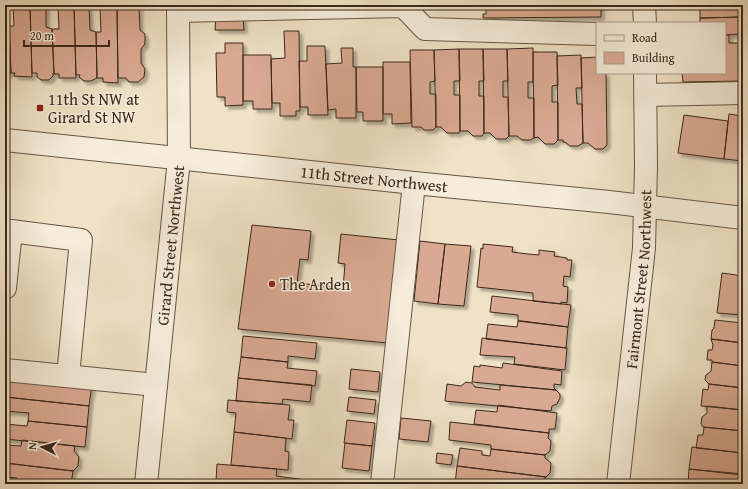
<svg xmlns="http://www.w3.org/2000/svg" width="748" height="489" viewBox="0 0 748 489" font-family="'Gentium Book Plus',serif">
  <style>
    .building { fill: #daa992; stroke: #3a281b; filter: url(#shadow) }
    .lines { fill: none; stroke-linecap: round; stroke-linejoin: round }
    .minor-casing { stroke: #675646; stroke-width: 24 }
    .minor { stroke: #f5ecda; stroke-width: 22 }
    .poi-dot { fill: #8f2418; stroke: #f5ecda; stroke-width: 1.5 }
    .labels { text-anchor: middle; stroke-width: 3; stroke-linejoin: round; paint-order: stroke }
    .poi-label { font-size: 16px; fill: #3a281b; stroke: #f5ecda; text-anchor: start }
    .street-label { font-size: 16px; fill: #3a281b; stroke: #f5ecda }
  </style>
  <defs>
    <filter id="shadow"><feDropShadow dx="3.5" dy="3.5" stdDeviation="1" flood-color="#0004"/></filter>
  </defs>
  <rect width="100%" height="100%" fill="#efe2c6"/>
  <filter id="stains"><feTurbulence type="fractalNoise" baseFrequency=".005" numOctaves="4"/><feColorMatrix values="0 0 0 0 .2 0 0 0 0 .09 0 0 0 0 .02 0 0 0 .5 -.17"/></filter>
  <radialGradient id="worn" r=".72"><stop offset=".6" stop-color="#630" stop-opacity="0"/><stop offset="1" stop-color="#630" stop-opacity=".3"/></radialGradient>
  <path class="building" d="M13,5h17l2,72 -18,-1 1,-3h-4l-2,-47h5z
    M30,5h16v22l6,2 2,45 -1,-1v3l-4,4h-8l-4,-3v-4h-5z
    M58,5h16l2,73h-17v-4h-5l-2,-45h7z
    M74,5h15l1,25 6,2 1,46 -6,3h-7l-5,-4 1,-2h-4z
    M486,5h115v12l-118,1v-4h3z
    M700,5h43v12l-43,1z
    M117,7h22l1,23 5,4v10l-4,5v14l4,6 -1,8 -6,5h-9l-3,-4h-8z
    M117,7l1,76 -15,-1v-4h-6l-1,-46h5l-1,-24z
    M216,15h27l1,15h-29z
    M743,17v17l-18,1v-12h-25v-5z
    M5,23l4,3 2,47h-3l-2,4z
    M284,31h15l1,80h-4v5h-16v-13h-8l-1,-44 14,-1z
    M725,35h4v8h14v38l-60,1 -1,-9h43z
    M225,43h18v62l-18,1v-9h-8l-1,-44h9z
    M307,46h18l3,69h-20v-8h-8l-1,-46h8z
    M341,48h12v19h3v51h-20v-9l-8,1 -2,-46 16,-1z
    M533,48v34h-5v16h6v40l-4,2h-8l-5,-4h-8l-2,-87z
    M459,49h24l1,32h-5v15h5v37l-2,3h-9l-5,-5h-8z
    M459,49l1,32h-6v14h6v36l-1,2h-12l-6,-6h-5l-2,-77z
    M483,49h24l1,32h-5v16h5l1,39 -3,3h-10l-6,-6h-6z
    M410,50h24l1,31 -5,1v12h6v33l-3,3h-9l-3,-3h-9z
    M533,52h24l1,33 -6,1v16h6v38l-4,4h-9l-7,-7 -4,1z
    M243,55h28l1,54h-19v-8h-10z
    M581,55l1,33h-6l1,16h5l1,39 -5,3h-8l-5,-4h-2v-2h-5l-1,-84z
    M597,57v16h9l1,72 -4,4h-8l-7,-6h-5l-2,-85z
    M383,62h27l1,61 -19,1v-10h-9z
    M356,67h27v54h-20v-9h-6z
    M729,114l14,2v45l-19,-2z
    M684,115l44,6 -4,38 -46,-6z
    M252,225l59,6 -3,29 -8,-1 -3,24 46,5 2,-24 -7,-1 3,-29 58,6 -11,103 -150,-14z
    M420,241l25,3 -7,60 -24,-3z
    M445,244l26,2 -7,60 -26,-2z
    M483,244l30,3 -1,5 16,2 11,1v-5l16,2 -1,4 13,2v2h5l-2,17 -6,-1 -1,10 5,1 -1,16 -6,-1v2l-28,-3v-8l-56,-6 4,-39 2,1z
    M722,273l21,3 -1,33h1v6l-26,-2z
    M492,296l79,9 -3,22 -46,-6h-4v-6l-28,-3z
    M715,320l28,3v20l-32,-4 1,-9 2,-2z
    M518,321l50,6 -2,21 -80,-9 2,-15 29,3z
    M243,336l74,7 -2,16 -27,-3v6l-47,-5z
    M482,338l85,10 -2,22 -51,-6 1,-7 -35,-2z
    M711,339l32,4v23l-31,-4v-2h-5l1,-10h4l1,-5z
    M241,357l47,5 -1,6 30,3 -2,15 -77,-8z
    M712,362l31,4v22l-34,-4 -4,-4 1,-5 5,-4z
    M503,363l59,8 -1,14 -7,-1v4l2,2 -84,-8 2,-16 6,1v-2l22,3z
    M351,369l29,3 -2,20 -29,-3z
    M238,378l74,7 -2,17 -27,-3 -1,5 -46,-3z
    M6,380l86,4 -3,22 -84,-9z
    M466,382l6,1 3,4 25,3v-5l56,5 4,4v4l-3,6 -5,2 -1,5 -106,-10 2,-17 14,2z
    M709,384l34,4v22l-42,-4 2,-17 5,1z
    M5,397l84,9 -2,21 -59,-6 1,-8 -24,-2z
    M349,397l27,3 -2,14 -27,-3z
    M228,400l62,5 -2,15h6l-2,19 -58,-7 2,-19 -9,-1z
    M498,405l59,8 -2,16h-6v4l-75,-9 2,-14 21,2z
    M707,406l36,4v21l-40,-4 -2,-3 1,-7 5,-4z
    M401,418l30,3 -3,21 -29,-3z
    M347,420l28,3 -3,23 -28,-3z
    M28,421l59,6 -2,20 -80,-8v-15l22,2z
    M450,422l99,11 -1,5 3,3 -1,10 -5,4 -54,-6v-4l-42,-5z
    M703,427l40,4v22l-47,-5 2,-13h5l1,-7z
    M234,432l52,6 -1,13 4,1 -1,18 -57,-5z
    M22,440l53,6 -1,5 5,6 -1,9 -5,5 -68,-8v-18l16,1z
    M345,443l27,3 -3,25 -27,-3z
    M692,447l51,6v21l-54,-5z
    M460,448l22,3v4l8,1 1,-7 54,6v3l6,5 -1,10 -4,4 -89,-11z
    M437,453l16,2 -2,10 -15,-2z
    M5,463l68,8 -2,13h-55l1,-6 -12,-1z
    M217,464l60,5 -1,7 31,4v4h-82v-2l-9,-1z
    M457,466l89,11 -2,3 2,4h-91z
    M689,469l53,6 1,9h-55z"/>
  <g class="lines">
    <g class="minor-casing">
      <g id="minor">
        <path d="M644,5l1,18"/>
        <path d="M178,11l225,-5 22,23 172,5"/>
        <path d="M646,95l97,-2"/>
        <path id="s1" d="M5,140l409,43 195,19 134,16"/>
        <path d="M5,288l6,-57 70,9 -13,136"/>
        <path d="M5,370l151,15"/>
        <path id="s2" d="M146,484l33,-325 -1,-154"/>
        <path d="M382,484l32,-301"/>
        <path id="s3" d="M618,484l26,-236 2,-83 -1,-92"/>
      </g>
    </g>
    <use href="#minor" class="minor"/>
  </g>
  <g class="poi-dot">
    <rect x="36" y="104" width="8" height="8" rx="2"/>
    <circle cx="272" cy="284" r="4"/>
  </g>
  <g class="labels">
    <g class="poi-label">
      <text x="48" y="105">11th St NW at<tspan x="48" dy="18">Girard St NW</tspan></text>
      <text x="280" y="290">The Arden</text>
    </g>
    <g class="street-label">
      <text dy="6" stroke="none"><textPath href="#s1" startOffset="371">11th Street Northwest</textPath></text>
      <text dy="6" stroke="none"><textPath href="#s2" startOffset="240">Girard Street Northwest</textPath></text>
      <text dy="6" stroke="none"><textPath href="#s3" startOffset="206">Fairmont Street Northwest</textPath></text>
    </g>
  </g>
  <rect width="748" height="489" fill="none" stroke="#efe2c6" stroke-width="20"/>
  <rect x="6" y="6" width="736" height="477" fill="none" stroke="#3a281b" stroke-width="2"/>
  <rect x="10" y="10" width="728" height="469" fill="none" stroke="#3a281b"/>
  <rect x="596" y="22" width="130" height="52" fill="#f5ecda" stroke="#aa9e8e"/>
  <rect x="604" y="35" width="20" height="6" fill="#f5ecda" stroke="#aa9e8e"/>
  <text x="632" y="42" font-size="12" fill="#3a281b">Road</text>
  <rect x="604" y="52" width="20" height="12" fill="#daa992" stroke="#aa9e8e"/>
  <text x="632" y="62" font-size="12" fill="#3a281b">Building</text>
  <g transform="translate(42 447) rotate(276)" stroke="#f5ecda" stroke-width="3" paint-order="stroke">
  <path d="M0-3L7 15L0 10L-7 15Z" fill="#3a281b"/>
  <text y="-6" font-size="11" font-weight="bold" text-anchor="middle" fill="#3a281b">N</text>
  </g>
  <path d="M24 40v6h85v-6" fill="none" stroke="#3a281b" stroke-width="2"/>
  <text x="30" y="40" font-size="12" fill="#3a281b" stroke="#f5ecda" stroke-width="3" paint-order="stroke">20 m</text>
  <rect width="100%" height="100%" filter="url(#stains)"/>
  <rect width="100%" height="100%" fill="url(#worn)"/>
</svg>
